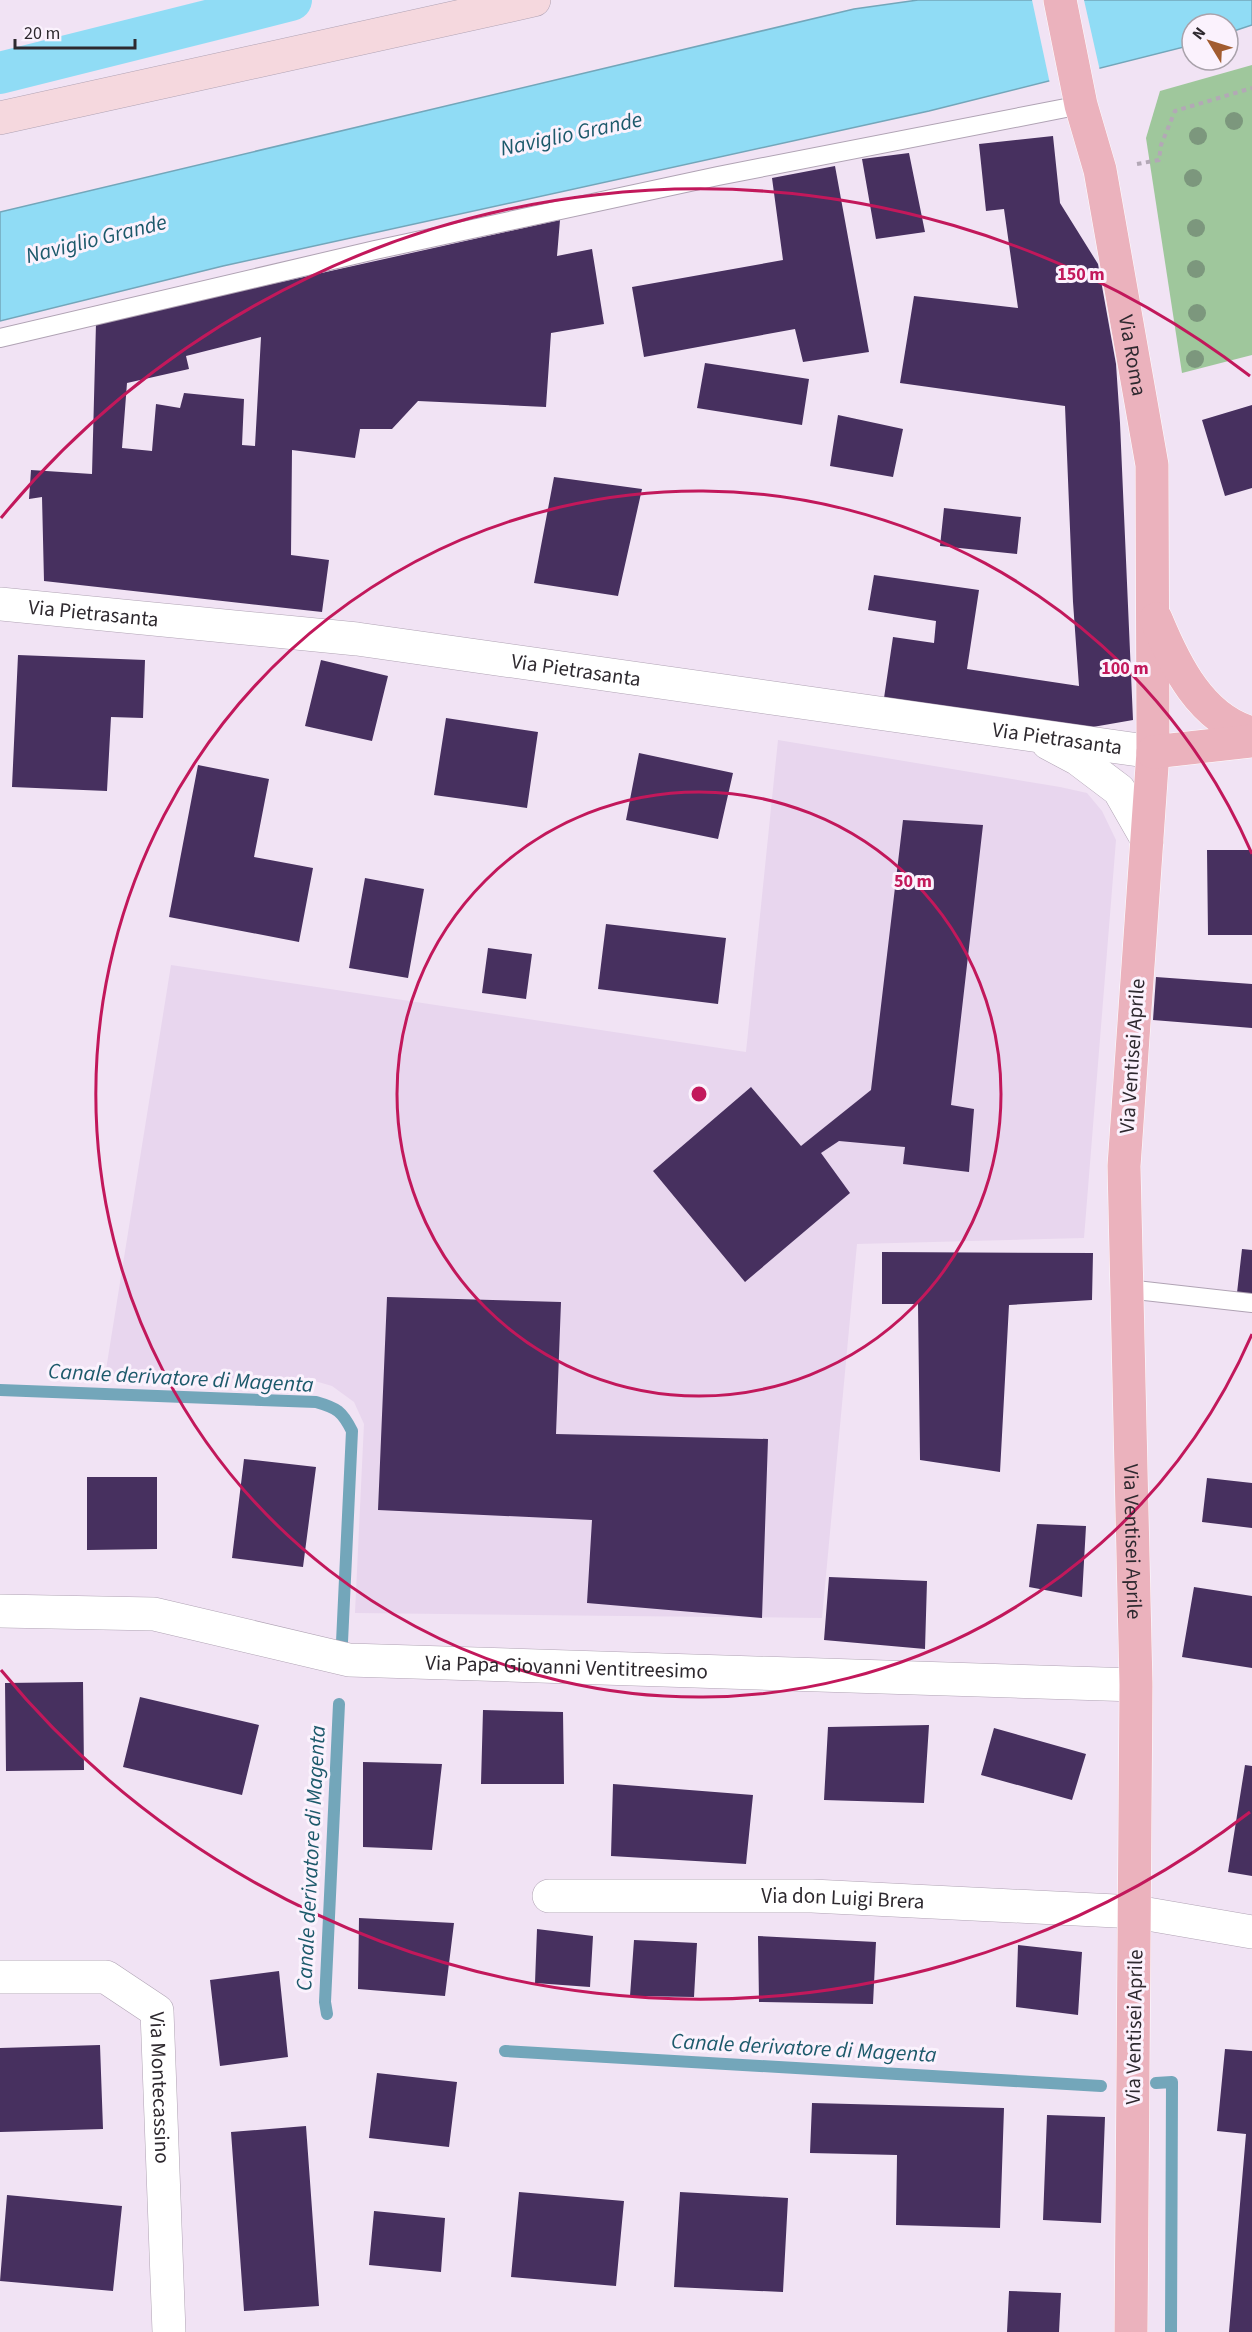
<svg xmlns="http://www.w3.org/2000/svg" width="1252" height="2332" viewBox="0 0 1252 2332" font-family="'Source Sans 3',sans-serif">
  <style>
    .built { fill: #e8d6ee }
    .green { fill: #9fc79c }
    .water { fill: #90dcf5; stroke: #73a6ba; stroke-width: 1.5 }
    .pier { fill: #f1e3f4 }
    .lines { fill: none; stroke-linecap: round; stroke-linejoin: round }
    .stream { stroke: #73a6ba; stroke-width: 12 }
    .canal { stroke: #90dcf5; stroke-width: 42 }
    .building { fill: #47305f; fill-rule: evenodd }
    .lane-casing { stroke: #b0a3b4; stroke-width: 20 }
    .street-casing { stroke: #b0a3b4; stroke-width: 34 }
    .secondary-casing { stroke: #b0a3b4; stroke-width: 34 }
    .primary-casing { stroke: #fff; stroke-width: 34 }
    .path { stroke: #b3a8b6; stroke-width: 4; stroke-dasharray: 4.5 4.5; stroke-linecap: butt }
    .lane { stroke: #fff; stroke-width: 18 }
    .street { stroke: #fff; stroke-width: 33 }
    .secondary { stroke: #f5d8de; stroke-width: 33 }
    .primary { stroke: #ebb2bd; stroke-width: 33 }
    .tree { fill: #7c977d }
    .ring { fill: none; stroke: #c2185b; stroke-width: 3 }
    .labels { text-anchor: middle; stroke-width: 6; stroke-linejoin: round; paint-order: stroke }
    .street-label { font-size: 21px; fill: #2e292f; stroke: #fbf2fd }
    .water-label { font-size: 22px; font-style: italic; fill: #1c596b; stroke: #fbf2fd }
    .centre { fill: #c2185b; stroke: #fbf2fd; stroke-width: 3 }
    .ring-label { font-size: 18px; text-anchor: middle; font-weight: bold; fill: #c2185b; stroke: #fbf2fd; stroke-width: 6; stroke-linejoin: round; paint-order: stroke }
  </style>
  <rect width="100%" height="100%" fill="#f1e3f4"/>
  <path class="built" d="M778,740l282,47 27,6 15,18 14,29 -32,398 -227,6 -35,374 -467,-5 9,-189 -10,-22 -22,-16 -31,-9 -41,2 -155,-3 66,-411 575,87z"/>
  <path class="green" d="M1252,65v290l-70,18 -36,-235 14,-47z"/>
  <path class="water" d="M918,0h334v25l-24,8v-9h-36v21l-263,66 -706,155 -223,55v-109l854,-203z"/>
  <path class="pier" d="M1032,0h52l16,71 -50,13z"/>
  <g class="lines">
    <path class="stream" d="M0,1390l316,12c21,6 26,9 36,29l-10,211
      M327,2014l-2,-12 14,-298
      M505,2051l596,35
      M1156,2083l16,-1 -1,250"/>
    <path class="canal" d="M0,73l291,-73"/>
  </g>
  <path class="building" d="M1053,136l7,67 38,61 18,100 4,59 13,297 -46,8 -203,-30 9,-61 41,6 2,-22 -68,-11 6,-35 105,15 -12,79 112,17 -6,-84 -8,-196 -165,-23 14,-87 104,12 -14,-99 -18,2 -7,-67z
    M909,153l16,79 -49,7 -14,-80z
    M835,166l34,186 -66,10 -8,-33 -151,28 -12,-70 151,-27 -11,-82z
    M560,220l-3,36 35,-7 12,75 -53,9 -5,74 -128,-6 -26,28h-32l-5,29 -63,-8 -1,105 38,5 -7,52 -278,-31 -2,-84 -13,2 2,-29 61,4 4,-151zM261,337l-6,109 -13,-1 2,-46 -60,-6 -4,15 -24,-4 -4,47 -30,-3 5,-65 62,-14 -3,-13z
    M705,363l104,16 -7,46 -105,-17z
    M1252,405v83l-27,8 -23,-76z
    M838,415l65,14 -10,48 -63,-11z
    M554,477l88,12 -24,107 -84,-13z
    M944,508l77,9 -4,37 -77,-8z
    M18,655l127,5 -2,58 -32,-1 -4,74 -95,-4z
    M321,660l67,16 -16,65 -67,-15z
    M446,718l92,14 -11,76 -93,-13z
    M639,753l94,20 -15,66 -92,-19z
    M198,765l71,14 -15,78 59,11 -14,74 -130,-25z
    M903,820l80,5 -32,280 23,4 -5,63 -66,-8 2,-17 -66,-6 -18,12 29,40 -105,89 -92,-111 98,-84 50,59 70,-56z
    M1207,850h45v85h-44z
    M365,878l59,11 -16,89 -59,-10z
    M606,924l120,14 -8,66 -120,-15z
    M488,948l44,6 -6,45 -44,-6z
    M1156,977l96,7v44l-99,-8z
    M1242,1249l10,1v45l-15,-2z
    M882,1252l211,1 -1,47 -83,5 -9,167 -80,-12 -2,-156h-36z
    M387,1297l174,5 -5,132 212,5 -6,179 -175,-15 5,-83 -214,-10z
    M244,1459l72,8 -13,100 -71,-9z
    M87,1477h70v72l-70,1z
    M1207,1478l45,5v45l-50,-6z
    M1037,1524l49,2 -4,71 -53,-10z
    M829,1577l98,4 -2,68 -101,-9z
    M1194,1587l58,9v72l-70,-11z
    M83,1682l1,88 -78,1 -1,-88z
    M140,1697l119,28 -17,70 -119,-28z
    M483,1710l80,2 1,72h-83z
    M929,1725l-5,78 -100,-3 4,-73z
    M994,1728l92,26 -14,46 -91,-25z
    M363,1762l79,2 -10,86 -69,-3z
    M1245,1765l7,1v110l-24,-4z
    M613,1784l140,11 -7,69 -135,-8z
    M359,1918l95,5 -9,73 -87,-7z
    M537,1929l56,7 -3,51 -55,-4z
    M758,1936l118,6 -3,62 -114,-2z
    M634,1940l63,3 -3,54 -64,-1z
    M1018,1945l64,7 -4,63 -62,-8z
    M279,1971l9,86 -68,9 -10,-86z
    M100,2045l3,84 -103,3v-84z
    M1225,2049l27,2v281h-23l17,-198 -29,-3z
    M377,2073l80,9 -8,65 -80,-9z
    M812,2103l192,5 -4,120 -104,-3 1,-70 -87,-2z
    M1047,2115l58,2 -4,106 -58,-3z
    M306,2126l13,180 -75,5 -13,-179z
    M519,2192l105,9 -8,85 -105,-9z
    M680,2192l108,6 -5,94 -109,-5z
    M7,2195l115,11 -9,85 -113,-10z
    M374,2211l71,7 -4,54 -72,-7z
    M1009,2291l52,2 -2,39h-52z"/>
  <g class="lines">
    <g class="lane-casing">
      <path id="lane" d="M0,338l375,-88 343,-74 363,-71
        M1127,1289l125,14"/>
    </g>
    <g class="street-casing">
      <g id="street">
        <path id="s1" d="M0,604l357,35 796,113"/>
        <path d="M1048,743l30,16 41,31 28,49"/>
        <path id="s2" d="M0,1611l154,3 195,46 787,25"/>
        <path id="s3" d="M549,1896h263l324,16 116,20"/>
        <path id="s4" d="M0,1977h106l51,34 12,321"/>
      </g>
    </g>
    <g class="secondary-casing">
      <path id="secondary" d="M0,118l534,-118"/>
    </g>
    <g class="primary-casing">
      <g id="primary">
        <path id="s5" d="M1060,0l21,105 19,65 52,295 1,287 -29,414 12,519 -5,647"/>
        <path d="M1156,619c19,46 45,100 96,114"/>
        <path d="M1153,752l99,-11"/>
      </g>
    </g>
    <path class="path" d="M1137,164l22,-4 2,-15 14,-34 77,-23"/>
    <use href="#lane" class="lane"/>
    <use href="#street" class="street"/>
    <use href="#secondary" class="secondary"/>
    <use href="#primary" class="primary"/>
  </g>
  <g class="tree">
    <circle cx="1234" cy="121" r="9"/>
    <circle cx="1198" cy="136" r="9"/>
    <circle cx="1193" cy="178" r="9"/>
    <circle cx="1196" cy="228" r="9"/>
    <circle cx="1196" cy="269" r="9"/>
    <circle cx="1197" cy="313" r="9"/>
    <circle cx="1195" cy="359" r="9"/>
  </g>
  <g class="ring">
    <circle cx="699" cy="1094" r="302"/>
    <path d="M1252 1334A603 603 0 1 1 1252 854"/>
    <path d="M1250 1812A905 905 0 0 1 1 1670M1 518A905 905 0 0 1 1250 376"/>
  </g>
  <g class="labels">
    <g class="street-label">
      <text dy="7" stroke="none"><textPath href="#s5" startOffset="363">Via Roma</textPath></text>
      <text dy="7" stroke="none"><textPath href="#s1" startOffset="94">Via Pietrasanta</textPath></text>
      <text dy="7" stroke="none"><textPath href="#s1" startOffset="580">Via Pietrasanta</textPath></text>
      <text dy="7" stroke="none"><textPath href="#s1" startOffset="1066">Via Pietrasanta</textPath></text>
      <text transform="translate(1132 1056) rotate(-86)" y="7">Via Ventisei Aprile</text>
      <text dy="7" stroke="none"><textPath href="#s5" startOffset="1552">Via Ventisei Aprile</textPath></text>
      <text dy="7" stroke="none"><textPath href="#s2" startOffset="572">Via Papa Giovanni Ventitreesimo</textPath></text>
      <text dy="7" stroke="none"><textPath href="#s3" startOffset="294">Via don Luigi Brera</textPath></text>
      <text transform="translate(1134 2027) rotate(-89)" y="7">Via Ventisei Aprile</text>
      <text dy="7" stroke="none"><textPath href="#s4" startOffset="244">Via Montecassino</textPath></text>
    </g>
    <g class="water-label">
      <text transform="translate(571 133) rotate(-12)" y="8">Naviglio Grande</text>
      <text transform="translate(96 238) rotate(-14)" y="8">Naviglio Grande</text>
      <text transform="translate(181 1377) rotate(3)" y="8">Canale derivatore di Magenta</text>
      <text transform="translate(310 1858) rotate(-87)" y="8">Canale derivatore di Magenta</text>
      <text transform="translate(804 2047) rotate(3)" y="8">Canale derivatore di Magenta</text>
    </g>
  </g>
  <circle cx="699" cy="1094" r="9" class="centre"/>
  <g class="ring-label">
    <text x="1081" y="280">150 m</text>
    <text x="1125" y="674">100 m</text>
    <text x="913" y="887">50 m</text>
  </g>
  <g transform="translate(1210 42) rotate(308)"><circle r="28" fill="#fbf2fd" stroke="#a9a2ab" stroke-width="1.5"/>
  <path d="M0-4.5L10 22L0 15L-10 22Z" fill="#a25c30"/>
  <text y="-9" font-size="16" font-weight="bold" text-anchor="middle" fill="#2e292f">N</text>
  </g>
  <path d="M15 39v9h120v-9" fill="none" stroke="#2e292f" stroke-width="3"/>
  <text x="24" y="39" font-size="18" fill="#2e292f" stroke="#fbf2fd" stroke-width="4.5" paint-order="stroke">20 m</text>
</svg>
